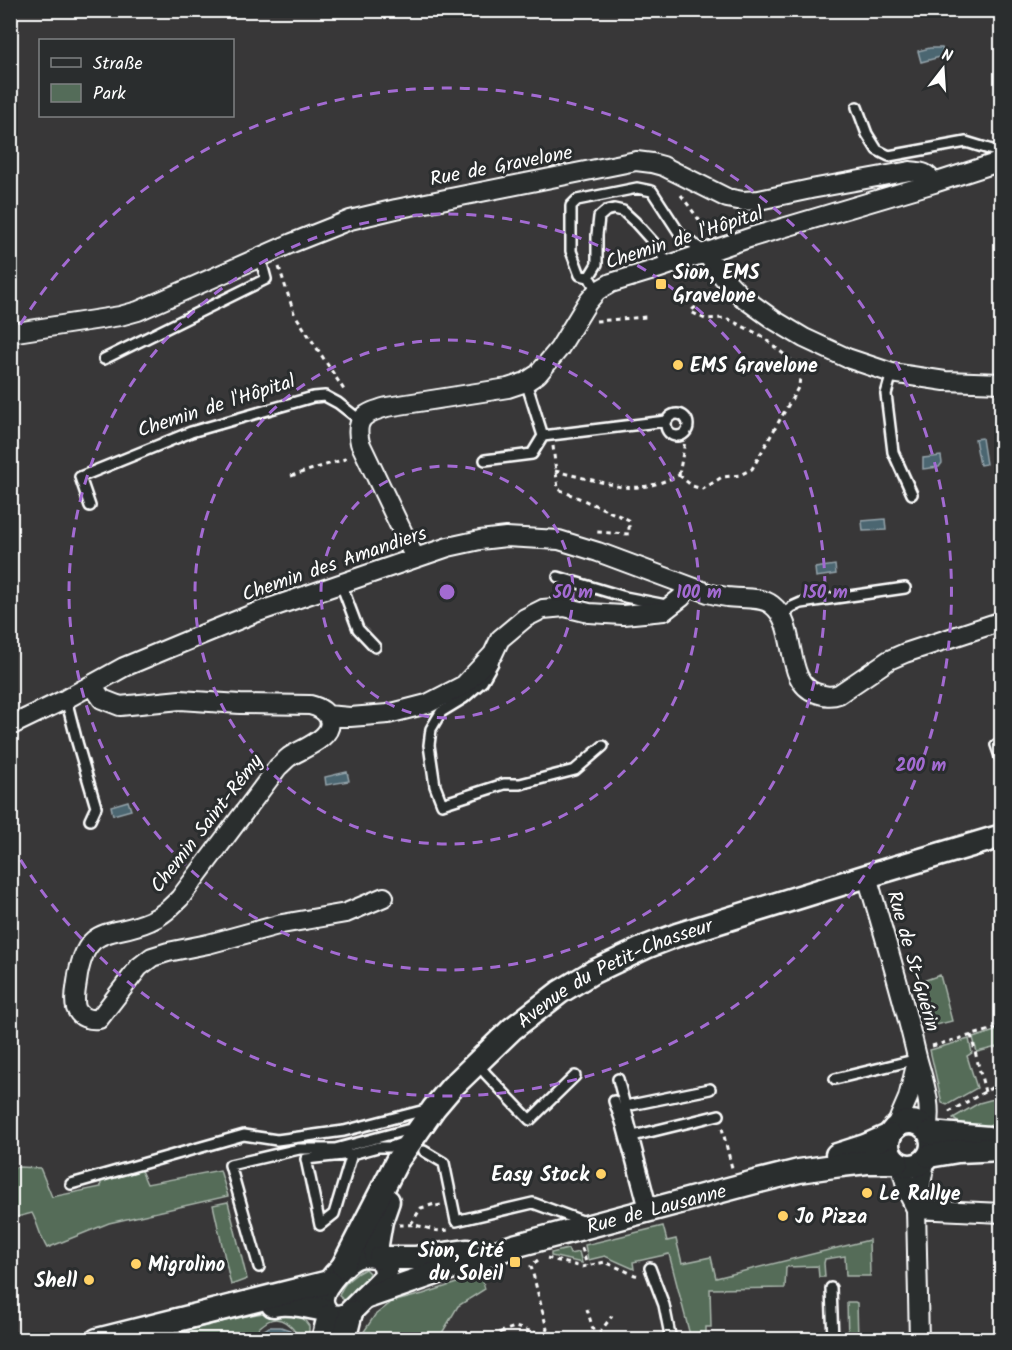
<svg xmlns="http://www.w3.org/2000/svg" width="1012" height="1350" viewBox="0 0 1012 1350" font-family="Kalam,sans-serif">
  <style>
    .green { fill: #546c59; stroke: #aab6ac; stroke-width: 1.5 }
    .water { fill: #4c6671; stroke: #94a3aa; stroke-width: 1.5 }
    .lines { fill: none; stroke-linecap: round; stroke-linejoin: round }
    .service-casing { stroke: #fff; stroke-width: 14 }
    .minor-casing { stroke: #fff; stroke-width: 22 }
    .tertiary-casing { stroke: #fff; stroke-width: 27 }
    .path { stroke: #fff; stroke-width: 3; stroke-dasharray: 4.5 4.5; stroke-linecap: butt }
    .service { stroke: #2a2d2e; stroke-width: 9 }
    .minor { stroke: #2a2d2e; stroke-width: 18 }
    .tertiary { stroke: #2a2d2e; stroke-width: 22 }
    .ring { fill: none; stroke: #a36bd2; stroke-width: 3; stroke-dasharray: 10 8 }
    .poi-dot { fill: #ffd166; stroke: #2a2d2e; stroke-width: 2 }
    .labels { text-anchor: middle; stroke-width: 6; stroke-linejoin: round; paint-order: stroke }
    .street-label { font-size: 20px; fill: #fff; stroke: #2a2d2e }
    .poi-label { font-size: 20px; font-weight: bold; fill: #fff; stroke: #2a2d2e; text-anchor: start }
    .centre { fill: #a36bd2; stroke: #2a2d2e; stroke-width: 3 }
    .ring-label { font-size: 18px; text-anchor: middle; font-weight: bold; fill: #a36bd2; stroke: #2a2d2e; stroke-width: 6; stroke-linejoin: round; paint-order: stroke }
  </style>
  <rect width="100%" height="100%" fill="#383738"/>
  <filter id="ink" filterUnits="userSpaceOnUse"><feTurbulence type="fractalNoise" baseFrequency=".0167" numOctaves="2"/><feDisplacementMap in="SourceGraphic" scale="12" xChannelSelector="R" yChannelSelector="G"/><feConvolveMatrix kernelMatrix="1 2 1 2 8 2 1 2 1" color-interpolation-filters="sRGB"/></filter>
  <g filter="url(#ink)">
    <path class="green" d="M940,975l12,46 -20,5 -5,-4 -10,-39z
      M1001,1029v17l-24,6 -4,-14z
      M969,1039l3,14 -5,3 10,32 -30,17 -5,-2 -12,-53z
      M1001,1097v28c-13,0 -40,4 -48,-7l26,-15z
      M19,1167l21,1 12,29 49,-10 -1,-11 40,-8 7,16 73,-14 8,26 -119,27 -62,25c-7,-11 -9,-24 -15,-35l-19,5 -2,-5v-45z
      M228,1202l19,77 -16,6 -18,-80z
      M663,1226l4,15 9,-2 6,24 29,-6 5,21 153,-38 1,36h-24l-1,-20 -20,3 -1,4 1,14h-6l-1,-11 -32,1 -1,21 -75,1 1,38h-5v12h-15l-22,-85 -36,8 1,7 -29,-13 -17,4 -3,-15z
      M568,1249l2,5 9,-2 3,11 -31,-7v-3z
      M365,1269l4,4 -3,7 -19,18 -3,2 -5,-4c3,-12 15,-22 26,-27z
      M481,1275l4,14 -27,17 -16,27 -2,6h-78l1,-6 12,-18 17,-13 31,-8z
      M847,1302h8l2,1 1,36h-10z
      M269,1312l31,2 9,12v13h-12v-5c-19,-26 -32,-14 -49,5l-95,1 87,-23z"/>
    <path class="water" d="M930,48h12l2,8 -23,6 -3,-11z
      M982,438l4,26 -6,1 -5,-26z
      M941,456l1,7 -3,4 -16,2v-11z
      M885,519l1,11 -23,1 -1,-10z
      M835,565l1,9 -20,3 -1,-9z
      M347,772l2,9 -23,4 -1,-8z
      M128,801l3,9 -18,5 -2,-9z
      M269,1327h12l9,3 3,9h-39l9,-8z"/>
    <g class="lines">
      <g class="service-casing">
        <path id="service" d="M857,107l10,27 10,16 12,6 77,-14 36,11
          M589,277l8,-13v-29l2,-18 7,-6 8,-2 9,2 12,11 18,20 16,23
          M597,291l-8,-14 -9,-2 -9,-24v-45l6,-6 60,-12 15,3 28,43 26,19
          M104,359l162,-80 -4,-15 -4,-7
          M892,373l-6,21 7,58 19,42
          M526,382l17,54 123,-15
          M666 425a11 11 0 1 1 22 0a11 11 0 1 1-22 0Z
          M485,460l47,-6 11,-18
          M90,506l-10,-29 111,-45 122,-35 12,-1 13,7 23,18
          M558,577l67,20 41,8
          M341,584l17,45 17,18
          M782,615l10,-8 9,-4 104,-15
          M493,663l-11,19 -18,16 -23,14 -10,17 -2,16 6,41 7,18 62,-20h16l55,-14 28,-24
          M66,699l11,43 19,65 -6,13
          M1002,744l-6,1 6,17
          M477,1063l9,11 44,46 45,-44
          M618,1079l34,130
          M835,1079l83,-20
          M614,1101l8,24 23,86
          M626,1106l84,-17
          M633,1136l86,-21
          M424,1151l20,12 12,58 77,-18 52,19
          M352,1154l-18,60 -14,11 -14,-66 46,-5 26,-7h13l14,-5
          M71,1184l173,-49 33,5 67,-9 85,-22
          M259,1267l-29,-102 69,-16h36l79,-21
          M650,1268l14,37 7,35
          M831,1288l2,52"/>
      </g>
      <g class="minor-casing">
        <path id="minor" d="M706,253l17,24 19,20 32,23 30,18 43,20 45,15 53,8 57,2
          M10,333l110,-17 18,-5 154,-68 58,-23 46,-11 240,-48 16,2 11,3 64,32 16,3 16,-1 52,-11 99,-18c12,1 17,1 24,12
          M415,558l-55,-115c-6,-25 5,-30 27,-36l121,-19 18,-6 12,-8 21,-25 28,-46 10,-12 14,-8 46,-14 95,-32 182,-54 68,-22
          M92,685l10,14 18,7 60,-6 60,4 70,1c8,2 16,5 19,14 6,19 -28,30 -40,38 -4,3 -7,7 -11,10l-98,131c-9,9 -18,18 -30,23 -38,17 -62,1 -72,54 -1,10 -5,23 -2,33 4,10 13,12 23,11l40,-52 13,-10 16,-5 40,-8 74,-20 64,-11 38,-16
          M327,715l23,2 38,-3 39,-10 37,-19 29,-31 7,-15 25,-21 18,-9 22,-2 24,6 34,2 41,-4 18,-14 4,-11
          M10,726l56,-27 58,-32 77,-32 54,-22 193,-66 32,-7 26,-3 53,3 39,12 110,41c7,2 13,3 19,4 14,2 34,-1 45,8 27,20 11,77 44,88 9,3 15,4 23,1l50,-34 16,-7 97,-32
          M867,876c17,59 35,117 49,177 6,25 17,50 11,76
          M895,1128l13,-30 9,-37
          M900,1163l8,30 8,16
          M916,1209l86,4
          M919,1340l-3,-131 4,-18 5,-30"/>
      </g>
      <g class="tertiary-casing">
        <g id="tertiary">
          <circle cx="910" cy="1144" r="22"/>
          <path d="M930,1133l58,5"/>
          <path d="M837,1155l28,-9 25,-11"/>
          <path d="M929,1156l29,-5 44,-2"/>
          <path d="M366,1255l9,1 9,6 2,9 -1,6 -37,37 -7,3 -12,-1c-4,-6 -8,-10 -7,-18 1,-13 23,-36 34,-41 3,-1 7,-2 10,-2z"/>
          <path d="M375,1256l6,-35 7,-20"/>
          <path d="M380,1258h36l52,-7"/>
          <path id="s1" d="M343,1266l54,-105 37,-53 17,-20 61,-59 48,-37 33,-20 53,-25 31,-12 190,-59 135,-40"/>
          <path id="s2" d="M364,1298l150,-52 241,-64 44,-11 42,-6 26,-3h30"/>
          <path d="M273,1305c17,-4 34,2 52,5"/>
          <path d="M97,1340l232,-58"/>
          <path d="M323,1340l6,-24"/>
          <path d="M344,1340l7,-28"/>
        </g>
      </g>
      <path class="path" d="M681,195l29,40
        M279,267l15,46 52,80
        M596,321l50,-4
        M553,446l5,43 71,31v14l-33,-2
        M555,471l66,16c22,2 39,-3 58,-12
        M679,475l13,11 11,3 19,-12 18,-2 12,-6 47,-83 1,-9 -2,-10 -7,-7 -31,-25 -34,-17 -21,1 -14,-7 2,-3 15,-11h12
        M679,475l8,-45
        M291,476l57,-18
        M971,1035l14,57
        M932,1046l70,-19
        M949,1112l53,-30
        M722,1128l10,40
        M411,1224l10,-16 14,-4 1,2 5,-1
        M399,1225c7,0 14,-1 20,1 12,2 17,7 29,4
        M582,1248l5,18
        M547,1258l35,9 23,-5 30,13 6,1
        M538,1260l-7,6 16,63 -3,6
        M996,1270h6
        M587,1309l8,27
        M595,1337l26,-1
        M496,1340l2,-7 17,-6 29,8 3,5
        M594,1340l18,-24"/>
      <use href="#service" class="service"/>
      <use href="#minor" class="minor"/>
      <use href="#tertiary" class="tertiary"/>
    </g>
  </g>
  <g class="ring">
    <circle cx="447" cy="592" r="126"/>
    <circle cx="447" cy="592" r="252"/>
    <circle cx="447" cy="592" r="378"/>
    <path d="M11 340A504 504 0 1 1 11 844"/>
  </g>
  <g class="poi-dot">
    <rect x="655" y="278" width="12" height="12" rx="3"/>
    <circle cx="678" cy="365" r="6"/>
    <circle cx="601" cy="1174" r="6"/>
    <circle cx="867" cy="1193" r="6"/>
    <circle cx="783" cy="1216" r="6"/>
    <rect x="509" y="1256" width="12" height="12" rx="3"/>
    <circle cx="136" cy="1264" r="6"/>
    <circle cx="89" cy="1280" r="6"/>
  </g>
  <g class="labels">
    <g class="street-label">
      <text transform="translate(501 165) rotate(-11)" y="7">Rue de Gravelone</text>
      <text transform="translate(684 237) rotate(-18)" y="7">Chemin de l'Hôpital</text>
      <text transform="translate(216 405) rotate(-18)" y="7">Chemin de l'Hôpital</text>
      <text transform="translate(334 563) rotate(-19)" y="7">Chemin des Amandiers</text>
      <text transform="translate(206 823) rotate(-52)" y="7">Chemin Saint-Rémy</text>
      <text transform="translate(914 961) rotate(74)" y="7">Rue de St-Guérin</text>
      <text dy="7" stroke="none"><textPath href="#s1" startOffset="412">Avenue du Petit-Chasseur</textPath></text>
      <text dy="7" stroke="none"><textPath href="#s2" startOffset="306">Rue de Lausanne</textPath></text>
    </g>
    <g class="poi-label">
      <text x="673" y="279">Sion, EMS<tspan x="673" dy="23">Gravelone</tspan></text>
      <text x="690" y="372">EMS Gravelone</text>
      <text x="589" y="1181" text-anchor="end">Easy Stock</text>
      <text x="879" y="1200">Le Rallye</text>
      <text x="795" y="1223">Jo Pizza</text>
      <text x="503" y="1257" text-anchor="end">Sion, Cité<tspan x="503" dy="23">du Soleil</tspan></text>
      <text x="148" y="1271">Migrolino</text>
      <text x="77" y="1287" text-anchor="end">Shell</text>
    </g>
  </g>
  <circle cx="447" cy="592" r="9" class="centre"/>
  <g class="ring-label">
    <text x="573" y="598">50 m</text>
    <text x="699" y="598">100 m</text>
    <text x="825" y="598">150 m</text>
    <text x="921" y="771">200 m</text>
  </g>
  <rect width="1012" height="1350" fill="none" stroke="#2a2d2e" stroke-width="36"/>
  <rect x="18" y="18" width="976" height="1314" fill="none" stroke="#fff" stroke-width="2" filter="url(#ink)"/>
  <rect x="39" y="39" width="195" height="78" fill="#2a2d2e" stroke="#7f8182" stroke-width="1.5"/>
  <rect x="51" y="58" width="30" height="9" fill="#2a2d2e" stroke="#7f8182" stroke-width="1.5"/>
  <text x="93" y="69" font-size="18" fill="#ffffff">Straße</text>
  <rect x="51" y="84" width="30" height="18" fill="#546c59" stroke="#7f8182" stroke-width="1.5"/>
  <text x="93" y="99" font-size="18" fill="#ffffff">Park</text>
  <g transform="translate(943 69) rotate(17)" stroke="#2a2d2e" stroke-width="4.5" paint-order="stroke">
  <path d="M0-4.5L10 22L0 15L-10 22Z" fill="#ffffff"/>
  <text y="-9" font-size="16" font-weight="bold" text-anchor="middle" fill="#ffffff">N</text>
  </g>
</svg>
